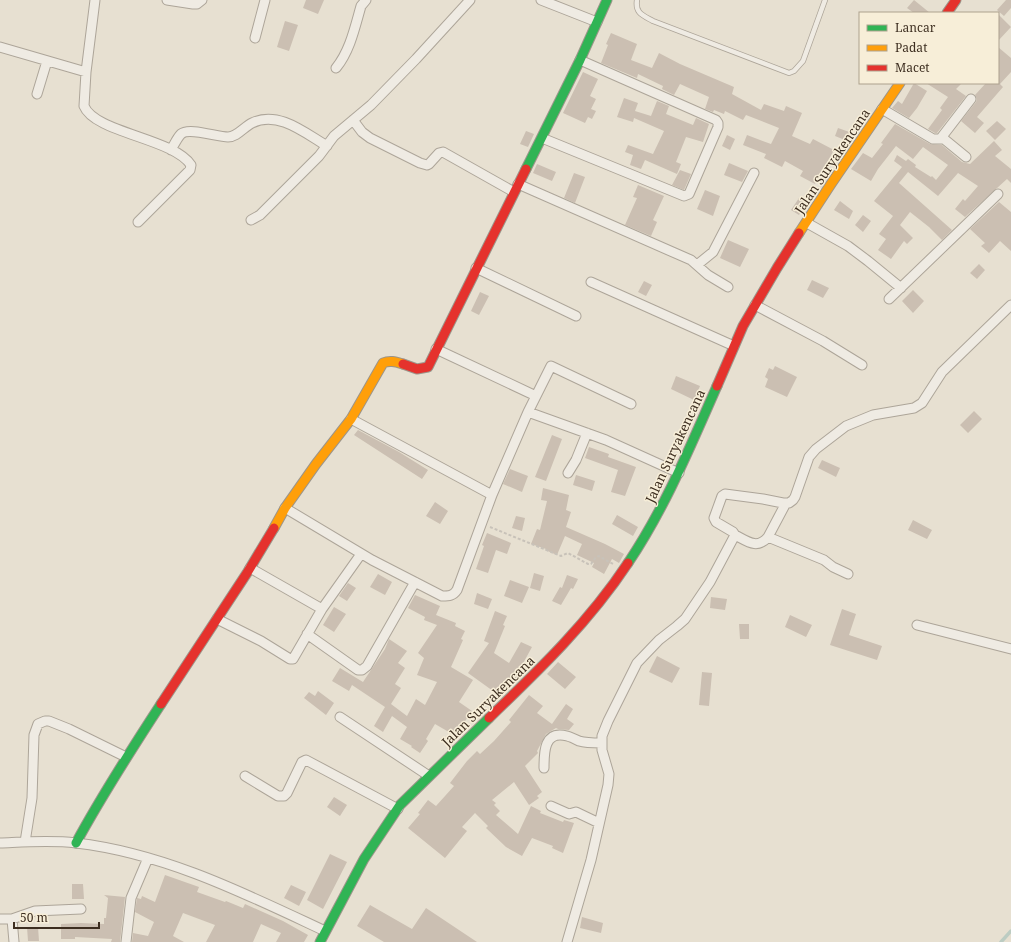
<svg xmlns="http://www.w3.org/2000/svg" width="1011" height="942" viewBox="0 0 1011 942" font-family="'Noto Serif',serif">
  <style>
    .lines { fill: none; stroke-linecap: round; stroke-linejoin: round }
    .stream { stroke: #bcccc2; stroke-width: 3.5 }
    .building { fill: #cbbfb2 }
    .lane-casing { stroke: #ada599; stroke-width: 6 }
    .street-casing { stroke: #ada599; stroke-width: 11 }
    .fast-casing { stroke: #9c958a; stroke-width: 11 }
    .slow-casing { stroke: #9c958a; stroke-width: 11 }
    .jam-casing { stroke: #9c958a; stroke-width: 11 }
    .path { stroke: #c8c2b9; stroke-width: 2; stroke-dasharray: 3 2; stroke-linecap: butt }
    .lane { stroke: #efebe3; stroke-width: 4.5 }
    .street { stroke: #efebe3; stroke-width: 9 }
    .fast { stroke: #30b455; stroke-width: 9 }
    .slow { stroke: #ff9f0a; stroke-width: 9 }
    .jam { stroke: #e5322d; stroke-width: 9 }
    .labels { text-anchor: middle; stroke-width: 3; stroke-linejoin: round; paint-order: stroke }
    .street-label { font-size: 13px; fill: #3d2e20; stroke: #f7eed8 }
  </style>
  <rect width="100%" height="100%" fill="#e7e0d1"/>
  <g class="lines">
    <path class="stream" d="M1001,942l10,-11"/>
  </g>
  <path class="building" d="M306,0h18l-6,14 -15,-6z
    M914,0l16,13h-16l-7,-5z
    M1006,0h5v8l-7,8 -7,-6z
    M998,14l13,13 -13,14z
    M285,21l13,4 -9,26 -12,-4z
    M611,33l26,11 -6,16 21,8 7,-15 21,11 54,23 -2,7 29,16 3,-6 20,7 2,-5 16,7 -10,23 18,8 3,-5 21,11 -19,34 -15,-8 3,-5 -18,-10 -3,6 -18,-9 2,-4 -23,-9 4,-10 24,9 8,-16 -33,-13 -3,5 -18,-9 -1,3 -10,-4 -1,2 -8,-3 4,-12 -29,-13 -6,11 -12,-6 1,-3 -25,-12 -1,4 -36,-15 7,-18 -2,-1z
    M998,47l13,11v14l-11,12 3,3 -26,30 7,6 -9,10 -14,-12 15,-19 1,-3 -2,-4 11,-12h12z
    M583,72l15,7 -8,17 6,3 -5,10 5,2 -4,8 -4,-2 -3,6 -22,-10z
    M914,83l13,8 -10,17 -8,10 -17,-10 6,-7 4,3z
    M926,83h36l-6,6 10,7 -29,37h-2l-7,-4 14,-19 -2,-2 8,-11z
    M624,98l14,5 -3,8 16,5 6,-15 12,5 -3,8 27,11 3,-7 13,6 -6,18 -17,-5 -10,25 5,2 -4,10 -32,-14 -4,9 -11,-4 3,-10 -8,-3 3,-7 25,9 11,-23 -30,-13 -1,4 -16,-5z
    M997,121l9,8 -11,11 -9,-9z
    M895,124l35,20 12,1 20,17 8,2 24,-23 8,9 -7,6 16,13v14l-4,-4 -42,38 -10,-8 8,-10 2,2 13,-15 -20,-13 -20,23 -30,-24 -9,11 53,47 -10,10 -13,-13 -19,-15 -10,13 13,13 -6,6 -3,-3 -13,18 -13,-9 8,-11 -7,-5 14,-18 -19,-15 28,-34 -8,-6 3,-6 9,6 2,-2 8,6 -1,2 16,10 1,-1 4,4 12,-15 -25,-18 -10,12 -17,-13 -18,23 -7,12 -20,-12 12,-16 9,5 11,-14 -2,-1z
    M838,128l17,6 -5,8 -15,-6z
    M526,131l8,3 -6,13 -8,-3z
    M727,135l8,4 -5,11 -8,-4z
    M729,163l19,8 -6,11 -18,-7z
    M537,164l19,8 -4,9 -19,-8z
    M680,170l11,4 -7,16 -12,-5z
    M574,173l11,4 -10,26 -11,-5z
    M638,185l26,11 -11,24 4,2 -6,14 -26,-11 12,-27 -4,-1z
    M705,190l15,6 -7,20 -16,-7z
    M799,198l8,4 -8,13 -8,-5z
    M840,201l13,10 -4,8 -15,-9z
    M999,202l12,10v39l-11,-10 -11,12 -8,-7 4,-3 -15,-14z
    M863,215l8,6 -8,11 -8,-7z
    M728,240l21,9 -9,18 -20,-9z
    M979,264l6,6 -8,9 -7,-6z
    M812,280l17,8 -6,10 -16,-8z
    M644,281l8,4 -6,11 -8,-4z
    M913,290l11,11 -11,12 -11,-12z
    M480,292l9,4 -10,19 -8,-4z
    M775,366l22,11 -10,20 -22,-10 3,-8 -3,-2 4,-9 4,2z
    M676,376l24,10 -6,14 -23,-11z
    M974,411l8,8 -14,14 -8,-8z
    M358,430l41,22 29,18 -6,9 -68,-44z
    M552,435l10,4 -16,42 -11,-4z
    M589,447l20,7 -1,3 28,10 -11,29 -14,-4 7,-22 -33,-12z
    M822,460l18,8 -4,9 -18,-9z
    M510,469l18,7 -6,16 -19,-8z
    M576,475l19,6 -3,10 -19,-6z
    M543,488l26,7 -3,15 5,2 -5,15 39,17 19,10 -5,9 -7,-4 -8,15 -12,-7 2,-4 -17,-8 5,-11 -17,-8 -8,19 -12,-5 1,-1 -15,-5 6,-15 3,1 7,-29 -6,-1z
    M435,502l13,9 -8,13 -14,-8z
    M617,515l21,12 -5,9 -21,-12z
    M516,516l9,2 -3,13 -10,-3z
    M913,520l19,10 -5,9 -19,-9z
    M487,533l24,10 -4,11 -11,-4 -8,23 -12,-4 8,-23 -2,-1z
    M534,573l10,3 -4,15 -10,-3z
    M378,574l14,8 -7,13 -15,-8z
    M567,575l11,4 -5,10 -2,-1 -10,17 -9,-4 8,-14 2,1z
    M510,580l19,7 -7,16 -18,-7z
    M348,583l8,5 -9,13 -8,-5z
    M477,593l15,6 -4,10 -14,-5z
    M415,595l25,11 -4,9 20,8 -1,3 10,5 -4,8 2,1 -12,27 22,13 -14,22 13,9 -9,13 -2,-1 -7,12 -19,-11 -9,15 2,2 -8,12 -9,-6 1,-1 -12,-7 7,-12 -15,-11 -9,16 -9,-6 11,-19 -33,-22 -3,6 -17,-10 8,-13 23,14 22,-33 4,-10 18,12 -9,12 7,5 -10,16 6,4 -10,16 16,12 9,-17 9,6 12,-23 -20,-7 7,-17 -6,-5 19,-28 -13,-5 1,-3 -17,-9z
    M711,597l16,2 -2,11 -15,-2z
    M334,607l12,7 -12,18 -11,-7z
    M842,609l14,5 -7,21 33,11 -5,14 -47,-15z
    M495,611l12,5 -4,9 2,1 -11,27 15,10 12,-21 11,5 -11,20 4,3 -5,7 -20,19 -32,-23 21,-30 -5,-2z
    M790,615l22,10 -6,12 -21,-10z
    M739,624h10v15h-9z
    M657,656l23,12 -8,15 -23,-11z
    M558,662l18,15 -11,12 -18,-15z
    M702,672l10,1 -3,33 -10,-1z
    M318,691l16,12 -8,12 -22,-17 5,-6 6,4z
    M529,695l14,11 -6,7 15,11 14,-20 7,5 -6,10 7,5 -5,6 -11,-1 -2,-1 -10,6 -9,17 1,2 -13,13 17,26 -5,4 2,2 -10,7 -15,-23 -22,18 4,3 -2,2 6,6 -4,4 22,19 13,-28 10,5 -1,2 23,9 1,-2 10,3 -11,30 -11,-5 1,-2 -21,-8 -10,18 -16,-9 -20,-19 2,-2 -13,-13 -13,14 5,4 -22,27 -37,-30 12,-14 -2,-1 10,-13 8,6 18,-20 -4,-3 17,-22 10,-10 3,3 14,-13 17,-19 -2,-2z
    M334,797l13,8 -7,11 -13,-9z
    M330,854l17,8 -24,47 -16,-9z
    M165,875l34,12 -2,5 28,10 1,-1 17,7 2,-4 38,17 25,14 -4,7h-28l5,-9 -20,-9 -8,18h-47l9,-17 -32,-12 -10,23 11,6h-52l1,-9 15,3 6,-14 -19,-10 2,-14 4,1 1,-3 13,6z
    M72,884h11l1,15h-12z
    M291,885l15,7 -7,14 -15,-8z
    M104,895l21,2 -5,45h-9l1,-3 -37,-2v2h-14v-15l20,-1 23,1v-6h2l2,-20z
    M370,905l42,24 14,-21 51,34h-93l-27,-16z
    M582,917l21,6 -2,10 -21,-5z
    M27,927h11l1,14h-11z"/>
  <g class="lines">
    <g class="lane-casing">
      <path id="lane" d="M637,0c-2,13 5,15 16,21l136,52 5,-2 9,-10 22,-61"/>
    </g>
    <g class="street-casing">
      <path id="street" d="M95,0l-9,72 -2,34c11,27 89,32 107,59l-1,5 -52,52
        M167,0l26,4h4l5,-4
        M541,0l56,22
        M255,38l10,-38
        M0,47l86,25
        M336,68c14,-17 19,-41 25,-62l5,-6
        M37,94l10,-33
        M882,109l51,30h11l22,18
        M353,120l9,12 8,6 50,25 7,2 2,-1 10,-11 4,-1 71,40
        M542,138l142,58 5,-2 29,-67v-4l-2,-3 -136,-60
        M941,138l30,-39
        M171,150c3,-5 6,-12 10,-16 8,-7 36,3 47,3 9,0 16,-10 24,-14 26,-13 53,10 75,23
        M518,184l173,76 17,15 20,12
        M251,220l9,-5 59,-59 15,-20 37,-31 45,-46 54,-59
        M807,223l41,23 20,15 33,27
        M697,265l16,-13 41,-79
        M476,268l100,48
        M591,282l143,64
        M889,299l109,-105
        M755,305l68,36 39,24
        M436,349l100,47
        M528,412l78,28 73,33
        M351,419l141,76
        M568,473l8,-13 11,-27
        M285,508l87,52 70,36c7,0 11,0 15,-6l35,-95 36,-83 23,-46 80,38
        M735,535c12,6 22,15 33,2l18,-34
        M768,537l56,23 9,7 15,7
        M250,568l72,41
        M217,619l44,22 29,18h3l29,-50 39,-55
        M917,625l94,24
        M307,634l51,36h4l5,-4 48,-84
        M340,717l89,59
        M544,768c0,-16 0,-38 23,-32 4,1 8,3 12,5 7,2 15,2 22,2
        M245,776l33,20h6l3,-3 15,-31 4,-2 92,49
        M551,806l18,8 7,-2 23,11
        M25,842l7,-44 2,-63 4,-11 7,-3h4l20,8 57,28
        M0,843c25,-1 51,-3 76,0 88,10 170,51 249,88
        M0,919h12l23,-8 46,-2
        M12,919l2,23
        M126,942l5,-44 17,-40
        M567,942l24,-82 17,-75 1,-11 -7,-24v-14l6,-15 29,-58 22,-23 18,-14 8,-7 25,-37 25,-47 -2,-3 -17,-10 -2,-4 8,-22 3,-2 38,5 20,4h6l4,-3 2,-3 14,-40 7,-8 30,-23 27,-11 41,-7 8,-5 20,-31 69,-67"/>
    </g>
    <g class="fast-casing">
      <path id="fast" d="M526,169l54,-109 27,-60
        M628,563c37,-55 62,-116 89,-177
        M76,843c26,-48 55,-93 85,-139
        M320,942l44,-83 36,-54 89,-87"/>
    </g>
    <g class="slow-casing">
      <path id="slow" d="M799,233l32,-49 69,-101
        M274,528l11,-20 31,-44 35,-45 32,-56c7,-3 13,-1 20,1"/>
    </g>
    <g class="jam-casing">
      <path id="jam" d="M947,13l9,-13
        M403,364l14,5 11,-2 98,-198
        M717,386l26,-60 34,-58 22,-35
        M161,704l86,-131 27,-45
        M489,718c51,-49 100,-96 139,-155"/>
    </g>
    <path class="path" d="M490,527l71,29 7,-3 20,11h3l5,-7 3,-1 14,8"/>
    <use href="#lane" class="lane"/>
    <use href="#street" class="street"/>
    <use href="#fast" class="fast"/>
    <use href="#slow" class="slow"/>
    <use href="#jam" class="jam"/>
  </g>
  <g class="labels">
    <g class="street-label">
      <text transform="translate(832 161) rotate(-56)" y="5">Jalan Suryakencana</text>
      <text transform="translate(675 446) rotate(-65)" y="5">Jalan Suryakencana</text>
      <text transform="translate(488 701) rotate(-44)" y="5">Jalan Suryakencana</text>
    </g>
  </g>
  <rect x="859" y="12" width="140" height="72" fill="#f7eed8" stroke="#ada18e"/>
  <rect x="867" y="25" width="20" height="6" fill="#30b455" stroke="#ada18e"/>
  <text x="895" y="32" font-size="12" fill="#3d2e20">Lancar</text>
  <rect x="867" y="45" width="20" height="6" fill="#ff9f0a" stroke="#ada18e"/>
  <text x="895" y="52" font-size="12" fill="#3d2e20">Padat</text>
  <rect x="867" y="65" width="20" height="6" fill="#e5322d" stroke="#ada18e"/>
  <text x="895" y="72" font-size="12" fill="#3d2e20">Macet</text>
  <path d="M14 922v6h85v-6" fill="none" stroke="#3d2e20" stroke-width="2"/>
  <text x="20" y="922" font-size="12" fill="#3d2e20" stroke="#f7eed8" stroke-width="3" paint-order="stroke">50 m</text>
</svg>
